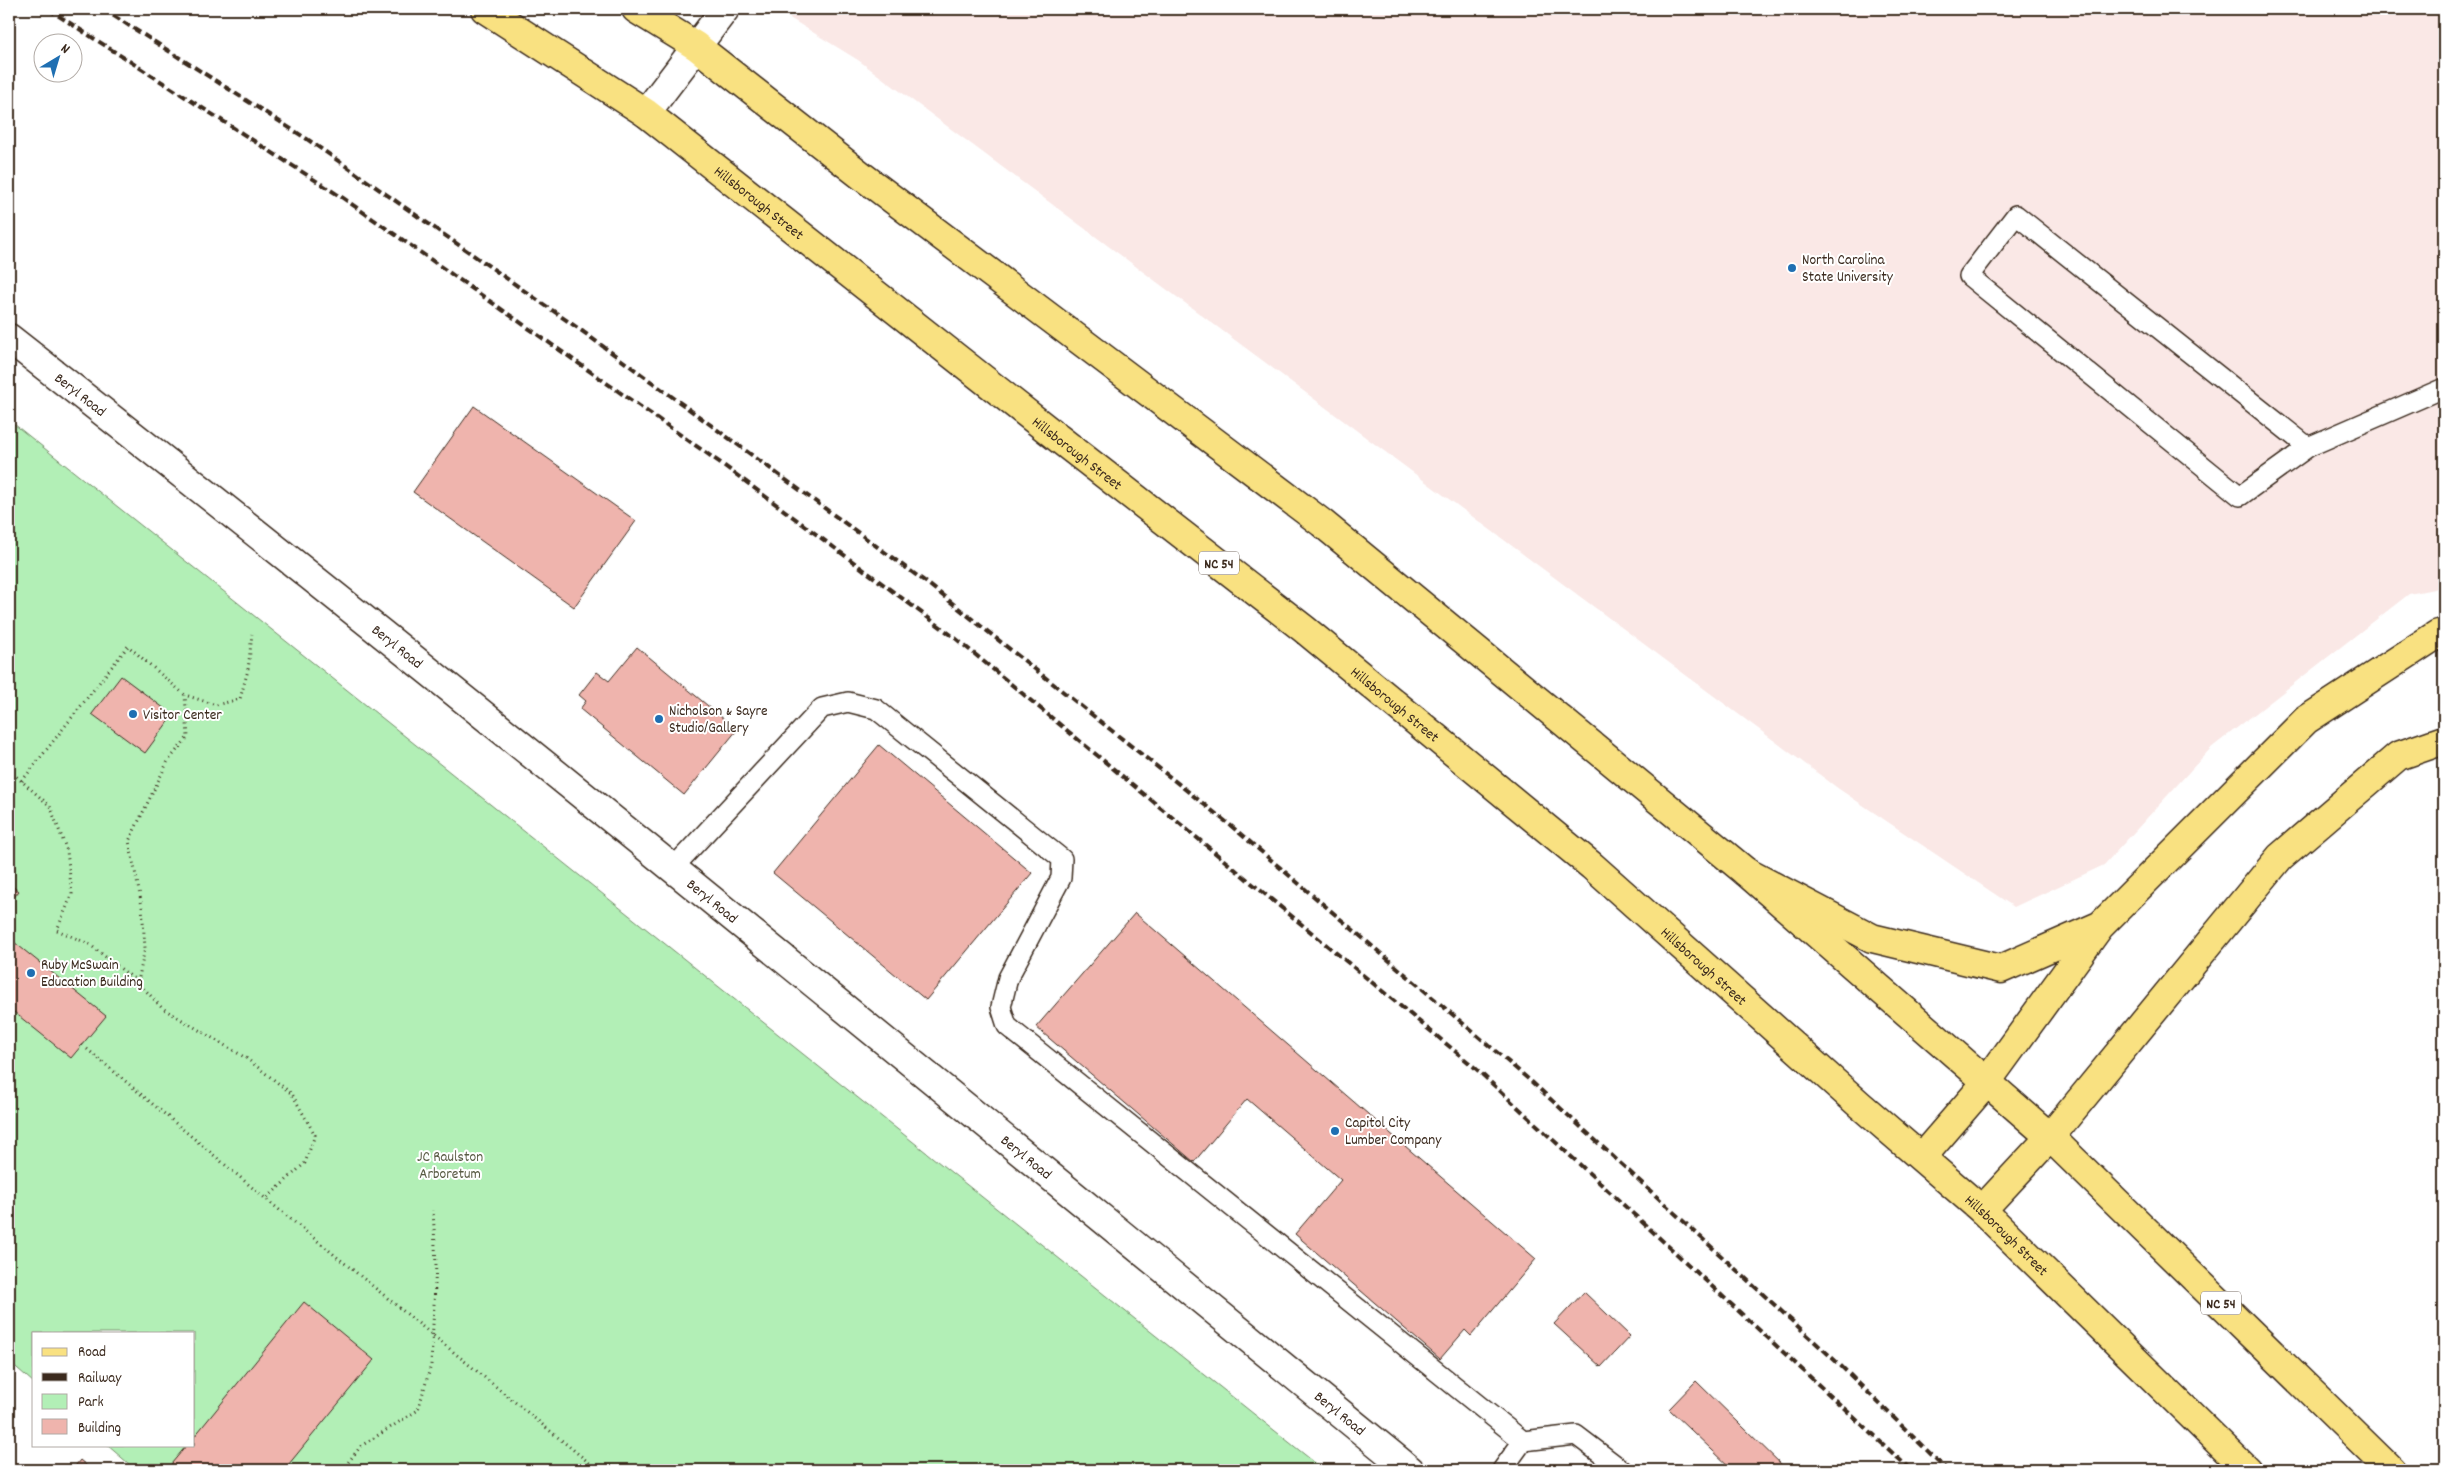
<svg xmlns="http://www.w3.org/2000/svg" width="2453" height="1479" viewBox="0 0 2453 1479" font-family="Dekko,sans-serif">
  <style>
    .built { fill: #fae8e6 }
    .green { fill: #b2efb6; stroke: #768c6a }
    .building { fill: #efb4ad; stroke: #3b2a1e }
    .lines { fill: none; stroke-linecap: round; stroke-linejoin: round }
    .lane-casing { stroke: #3b2a1e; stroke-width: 22 }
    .street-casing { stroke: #3b2a1e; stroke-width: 31 }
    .secondary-casing { stroke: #3b2a1e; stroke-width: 31 }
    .primary-casing { stroke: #3b2a1e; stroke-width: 31 }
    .highway-casing { stroke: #3b2a1e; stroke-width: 31 }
    .path { stroke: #3b2a1e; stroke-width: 3; stroke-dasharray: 1 4; stroke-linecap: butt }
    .lane { stroke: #fff; stroke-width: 19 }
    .street { stroke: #fff; stroke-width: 28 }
    .secondary { stroke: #fff; stroke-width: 28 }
    .primary { stroke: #f9e181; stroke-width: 28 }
    .highway { stroke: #f9e181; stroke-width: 28 }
    .rail { stroke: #3b2a1e; stroke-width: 4; stroke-dasharray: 8 4; stroke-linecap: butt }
    .poi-dot { fill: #1f6fb2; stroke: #fff; stroke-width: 2 }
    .labels { text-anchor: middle; stroke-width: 4; stroke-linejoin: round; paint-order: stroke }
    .shield { fill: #fff; stroke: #766a62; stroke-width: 1 }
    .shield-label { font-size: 14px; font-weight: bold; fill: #3b2a1e }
    .street-label { font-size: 15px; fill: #3b2a1e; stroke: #fff }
    .poi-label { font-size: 15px; fill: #3b2a1e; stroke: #fff; text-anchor: start }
    .park-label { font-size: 15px; fill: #595b44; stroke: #fff }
  </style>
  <rect width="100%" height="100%" fill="#fff"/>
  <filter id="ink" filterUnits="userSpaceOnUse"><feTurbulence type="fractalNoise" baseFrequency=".02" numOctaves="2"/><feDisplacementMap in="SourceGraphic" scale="10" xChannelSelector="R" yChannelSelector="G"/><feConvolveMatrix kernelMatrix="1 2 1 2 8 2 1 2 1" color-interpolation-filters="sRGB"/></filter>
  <g filter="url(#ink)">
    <path class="built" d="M775,9h1669v578l-35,7 -198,154 -107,117 -90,42 -175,-118 -981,-729z"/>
    <path class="green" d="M9,420l1315,1050h-1188l-29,-25h87v-112h-160v50l-25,-22z"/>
    <path class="building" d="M474,406l162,115 -62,86 -161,-115z
      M637,647l100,83 -53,65 -104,-86 6,-8 -7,-6 18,-23 12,9z
      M121,676l52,39 -28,38 -53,-39z
      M879,745l153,128 -106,127 -153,-127z
      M9,851l6,5 -6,7z
      M9,884l10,7 -10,12z
      M1135,913l401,346 -65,77 -6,-6 -25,29 -145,-125 46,-54 -94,-81 -53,63 -158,-135z
      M9,938l97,78 -35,42 -62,-50z
      M1584,1292l46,44 -29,31 -47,-43z
      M304,1302l70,58 -90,110h-118l21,-25h7v-8z
      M1696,1381l91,89h-54l-64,-61z
      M80,1460l12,10h-20z"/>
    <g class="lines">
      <g class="lane-casing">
        <path id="lane" d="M2308,447l-68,49 -271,-220 47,-61 292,232 136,-59
          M672,869l150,-161 26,-6 28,7 186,150 -1,19 -53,100 -7,29 6,19 516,415 -21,29
          M1523,1441l53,-6 46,35"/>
      </g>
      <g class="street-casing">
        <path id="street" d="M646,113l79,-104"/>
      </g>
      <g class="secondary-casing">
        <g id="secondary">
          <path id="s1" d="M9,338c473,370 936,753 1401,1132"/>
        </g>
      </g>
      <g class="primary-casing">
        <g id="primary">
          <path id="s2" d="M485,9l161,104 412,325 246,191 288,237 268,239 122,105 265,260"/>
          <path d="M636,9l60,37 166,130 460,347 424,349 304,265 341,333"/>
        </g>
      </g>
      <g class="highway-casing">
        <path id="highway" d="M1746,872l126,66 129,31 98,-43
          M1922,1157l64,-74 114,-157 206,-206 132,-86 6,-1
          M1982,1210l68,-73 230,-280 118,-101 46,-16"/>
      </g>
      <path class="path" d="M9,770l41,36 17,45 5,43 -15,36 32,14 49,38 24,26 84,50 46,36 23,41 -10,28 -39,36
        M22,781l106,-135 57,49 31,10 24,-6 8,-29 4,-36
        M138,982l7,-34 -3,-42 -13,-65 39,-80 20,-24 -3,-42
        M87,1049l179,150 332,271
        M342,1470l19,-24 57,-36 13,-45 5,-101 -3,-54"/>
      <use href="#lane" class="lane"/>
      <use href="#street" class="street"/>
      <use href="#secondary" class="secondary"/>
      <use href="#primary" class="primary"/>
      <use href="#highway" class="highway"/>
      <path class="rail" d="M48,9l295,189 379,266 232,173 519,429 438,404
        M103,9l204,130 275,192 345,252 303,242 303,258 308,283 106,104"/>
    </g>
  </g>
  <g class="poi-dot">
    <circle cx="1792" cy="268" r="5"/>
    <circle cx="133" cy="714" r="5"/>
    <circle cx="659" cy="719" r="5"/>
    <circle cx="31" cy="973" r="5"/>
    <circle cx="1335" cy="1131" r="5"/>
  </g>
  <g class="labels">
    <g class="shield">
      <rect x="1199" y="551.5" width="40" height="23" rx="4"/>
      <rect x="2201" y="1291.5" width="40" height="23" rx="4"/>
    </g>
    <g class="shield-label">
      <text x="1219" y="568">NC 54</text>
      <text x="2221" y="1308">NC 54</text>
    </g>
    <g class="street-label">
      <text dy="5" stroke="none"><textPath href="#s2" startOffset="336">Hillsborough Street</textPath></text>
      <text dy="5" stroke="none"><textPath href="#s1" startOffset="91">Beryl Road</textPath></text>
      <text dy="5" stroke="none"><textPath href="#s2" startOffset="741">Hillsborough Street</textPath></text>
      <text dy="5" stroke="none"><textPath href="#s1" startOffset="496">Beryl Road</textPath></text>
      <text dy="5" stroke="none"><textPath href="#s2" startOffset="1146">Hillsborough Street</textPath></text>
      <text dy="5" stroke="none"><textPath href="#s1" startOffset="901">Beryl Road</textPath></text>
      <text dy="5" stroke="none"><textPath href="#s2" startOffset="1551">Hillsborough Street</textPath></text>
      <text dy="5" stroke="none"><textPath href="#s1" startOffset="1306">Beryl Road</textPath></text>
      <text dy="5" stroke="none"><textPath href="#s2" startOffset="1956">Hillsborough Street</textPath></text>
      <text dy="5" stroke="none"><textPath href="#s1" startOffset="1711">Beryl Road</textPath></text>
    </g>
    <g class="poi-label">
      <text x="1802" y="264">North Carolina<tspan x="1802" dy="17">State University</tspan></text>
      <text x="669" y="715">Nicholson &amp; Sayre<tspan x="669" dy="17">Studio/Gallery</tspan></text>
      <text x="143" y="719">Visitor Center</text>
      <text x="41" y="969">Ruby McSwain<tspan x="41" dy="17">Education Building</tspan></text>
      <text x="1345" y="1127">Capitol City<tspan x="1345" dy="17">Lumber Company</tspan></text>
    </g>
    <g class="park-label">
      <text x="450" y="1161">JC Raulston<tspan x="450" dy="17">Arboretum</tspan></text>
    </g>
  </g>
  <rect width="2453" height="1479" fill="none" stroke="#fff" stroke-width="30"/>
  <rect x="15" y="15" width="2423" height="1449" fill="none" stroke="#3b2a1e" stroke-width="2" filter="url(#ink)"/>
  <rect x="32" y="1332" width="162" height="115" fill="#ffffff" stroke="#b1aaa5"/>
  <rect x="42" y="1348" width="25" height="8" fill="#f9e181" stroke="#b1aaa5"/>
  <text x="78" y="1356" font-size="15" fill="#3b2a1e">Road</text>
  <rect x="42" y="1373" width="25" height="8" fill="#3b2a1e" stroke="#b1aaa5"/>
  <text x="78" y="1382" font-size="15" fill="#3b2a1e">Railway</text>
  <rect x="42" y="1394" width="25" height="15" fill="#b2efb6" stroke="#b1aaa5"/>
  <text x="78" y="1406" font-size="15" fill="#3b2a1e">Park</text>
  <rect x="42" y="1419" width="25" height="15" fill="#efb4ad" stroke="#b1aaa5"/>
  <text x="78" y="1432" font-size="15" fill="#3b2a1e">Building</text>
  <g transform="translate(58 58) rotate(38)"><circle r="24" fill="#ffffff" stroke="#b1aaa5"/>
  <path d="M0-4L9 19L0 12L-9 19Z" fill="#1f6fb2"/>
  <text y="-8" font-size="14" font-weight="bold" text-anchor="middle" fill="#3b2a1e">N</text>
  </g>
</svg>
